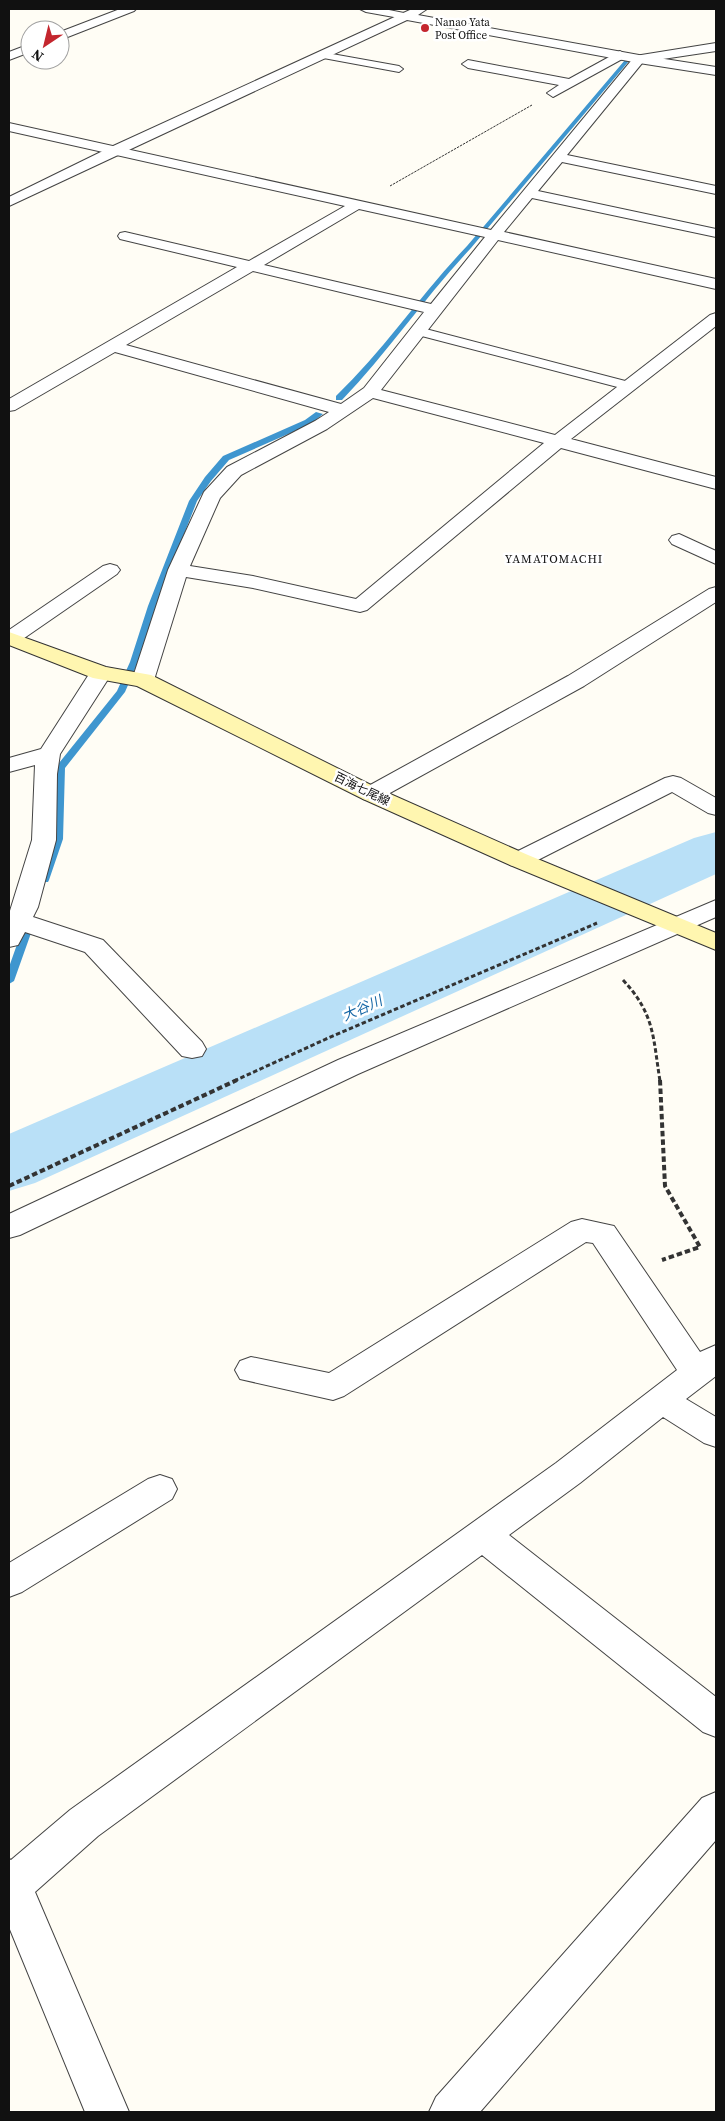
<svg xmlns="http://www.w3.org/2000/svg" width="725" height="2121" viewBox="0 0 725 2121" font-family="'Source Serif 4','Noto Sans JP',serif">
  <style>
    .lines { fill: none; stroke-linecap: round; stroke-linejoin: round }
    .stream { fill: #3f96cf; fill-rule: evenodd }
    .river { fill: #b9e0f7; fill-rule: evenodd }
    .service-casing { stroke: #444; stroke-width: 2 }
    .minor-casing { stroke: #444; stroke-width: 2 }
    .tertiary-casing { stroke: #444; stroke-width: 2 }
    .secondary-casing { stroke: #333; stroke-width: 2 }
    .path-far2 { stroke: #333; stroke-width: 1; stroke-dasharray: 2.5 1; stroke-linecap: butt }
    .path-far1 { stroke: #333; stroke-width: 3; stroke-dasharray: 4.5 2.5; stroke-linecap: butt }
    .path { stroke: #333; stroke-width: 4; stroke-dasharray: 5.5 3; stroke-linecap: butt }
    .service { fill: #fff; fill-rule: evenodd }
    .minor { fill: #fff; fill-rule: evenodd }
    .tertiary { fill: #fff; fill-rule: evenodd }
    .secondary { fill: #fff6b0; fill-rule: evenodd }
    .poi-dot { fill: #c4262e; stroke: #fff; stroke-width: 2 }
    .labels { text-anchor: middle; stroke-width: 5; stroke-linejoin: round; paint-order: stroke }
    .far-poi-label { font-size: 11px; fill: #111; stroke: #fff; text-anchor: start }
    .far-quarter-label { font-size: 12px; letter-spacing: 1px; fill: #111; stroke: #fff }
    .street-label { font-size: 12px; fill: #111; stroke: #fff }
    .water-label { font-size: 14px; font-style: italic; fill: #1768a6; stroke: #fff }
  </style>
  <rect width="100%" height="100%" fill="#fffdf5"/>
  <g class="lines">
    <path class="stream" d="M625,60l4,1 -158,187c-46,49 -83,104 -129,152h-6v-4c48,-46 85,-102 131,-150z
      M316,412l7,2 -12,10 -82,36 -18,21 -14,20 -41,105 -18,56 -13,30 -60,76 -2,71 -14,41 -1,2h-8l-1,-2 14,-41 2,-71 62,-77 13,-29 18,-56 41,-105 16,-24 18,-21 82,-36z
      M31,916l5,3 -22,62 -5,3v-17l17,-48z"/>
    <path class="river" d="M716,832v42l-681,309 -26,8v-57l685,-296z"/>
    <g class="service-casing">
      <path id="service" d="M321,52l78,14 4,3 -4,3 -81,-15v-4z
        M418,327l215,56 2,3 -6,4 -215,-56 -2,-3z"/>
    </g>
    <g class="minor-casing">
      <path id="minor" d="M120,9h16l-2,2 -74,29v-8z
        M360,9h24l25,5 2,2 -6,3 -39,-7z
        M716,43v8l-73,11 -76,93 149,31v8l-154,-32 -24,29 178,38v8l-184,-39 -28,34 212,47v10l-218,-49 -117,150 174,45 155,-120 6,-2v13l-145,113 145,38v12l-155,-41 -194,162 -7,2 -107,-24 -67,-11 -32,103 -3,5 -8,1 -8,-1 -3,-5 36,-110 36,-78 23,-25 88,-46 14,-9 -214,-60 -100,58 -6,1v-12l228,-132 -117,-28 -2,-3 2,-3 5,-1 124,29 96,-55 -336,-75v-8l482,107 144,-174zM359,209l126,28 -54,67 -167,-39zM253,271l171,41 -60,76 -23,16 -215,-59zM373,398l171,45 -188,156 -103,-23 -63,-10 30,-68 21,-23 86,-46z
        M30,44v8l-21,8v-8z
        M620,51l6,4 -2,3 -71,39 -6,-4 12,-8 -91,-17 -6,-4 6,-4 101,19z
        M679,534l37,17v13l-44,-20 -3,-4 3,-4z
        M110,564l7,2 3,4 -3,4 -100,69 -8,2v-15l94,-64z
        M716,587v15l-132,84 -205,113 -8,2 -8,-2 -4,-5 4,-5 205,-113 141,-87z
        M101,667l8,1 3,5 -52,81 -3,20 -1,66 -18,67 -5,10 70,23 99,102 4,7 -4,7 -10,2 -10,-2 -97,-104 -60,-20 -7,13 -9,2v-33l23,-74 3,-75 -26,7v-14l32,-9 52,-81z
        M673,776l8,2 35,20v17l-8,-2 -36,-21 -144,73 -9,2 -9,-2 -3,-5 3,-5 155,-77z
        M582,1219l32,7 86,126 16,-7v31l-30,23 30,18v30l-12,-4 -41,-26 -83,66 -71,52 207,162v40l-13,-5 -221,-177 -384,281 -63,56 94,220h-44l-76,-185v-68l2,1 59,-50 486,-347 121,-93 -84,-127 -7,-1 -242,154 -11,4 -93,-21 -5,-9 5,-9 11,-4 78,16 242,-151z
        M160,1475l12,4 5,10 -5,10 -150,93 -13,5v-34l139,-84z
        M716,1792v48l-236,272h-51l7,-15 266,-299z"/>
    </g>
    <g class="tertiary-casing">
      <path id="tertiary" d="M412,9h15l-9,6 221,40 77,12v8l-77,-12 -232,-43 -398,186v-9l102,-50z
        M716,900v17l-358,157 -338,161 -11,3v-24l329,-154z"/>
    </g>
    <g class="secondary-casing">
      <path id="secondary" d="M9,632l97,35 45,8 228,114 149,66 188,78v17l-206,-85 -147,-66 -226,-113 -44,-8 -84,-33z"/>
    </g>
    <path class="path-far2" d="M390,186l142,-81"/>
    <path class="path-far1" d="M623,980c32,34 30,58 37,101
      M234,1081l92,-42 271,-116"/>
    <path class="path" d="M660,1080l5,106 35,61 -38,13
      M9,1186l228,-106"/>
    <use href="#service" class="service"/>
    <use href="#minor" class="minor"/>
    <use href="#tertiary" class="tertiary"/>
    <use href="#secondary" class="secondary"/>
  </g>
  <circle class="poi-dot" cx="425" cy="28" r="5"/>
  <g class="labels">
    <g class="far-poi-label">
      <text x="435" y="26">Nanao Yata<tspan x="435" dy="13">Post Office</tspan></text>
    </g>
    <g class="far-quarter-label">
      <text x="554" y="563">YAMATOMACHI</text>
    </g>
    <g class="street-label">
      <text transform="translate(362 789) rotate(26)" y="4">百海七尾線</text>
    </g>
    <g class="water-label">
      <text transform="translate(362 1008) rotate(-24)" y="5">大谷川</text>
    </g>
  </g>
  <rect width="725" height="2121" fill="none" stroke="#111111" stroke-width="20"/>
  <g transform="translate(45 45) rotate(215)"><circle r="24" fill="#ffffff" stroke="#a0a0a0"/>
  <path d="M0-4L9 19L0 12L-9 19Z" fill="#c4262e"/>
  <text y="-8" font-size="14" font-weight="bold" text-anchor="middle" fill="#111111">N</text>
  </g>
</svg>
